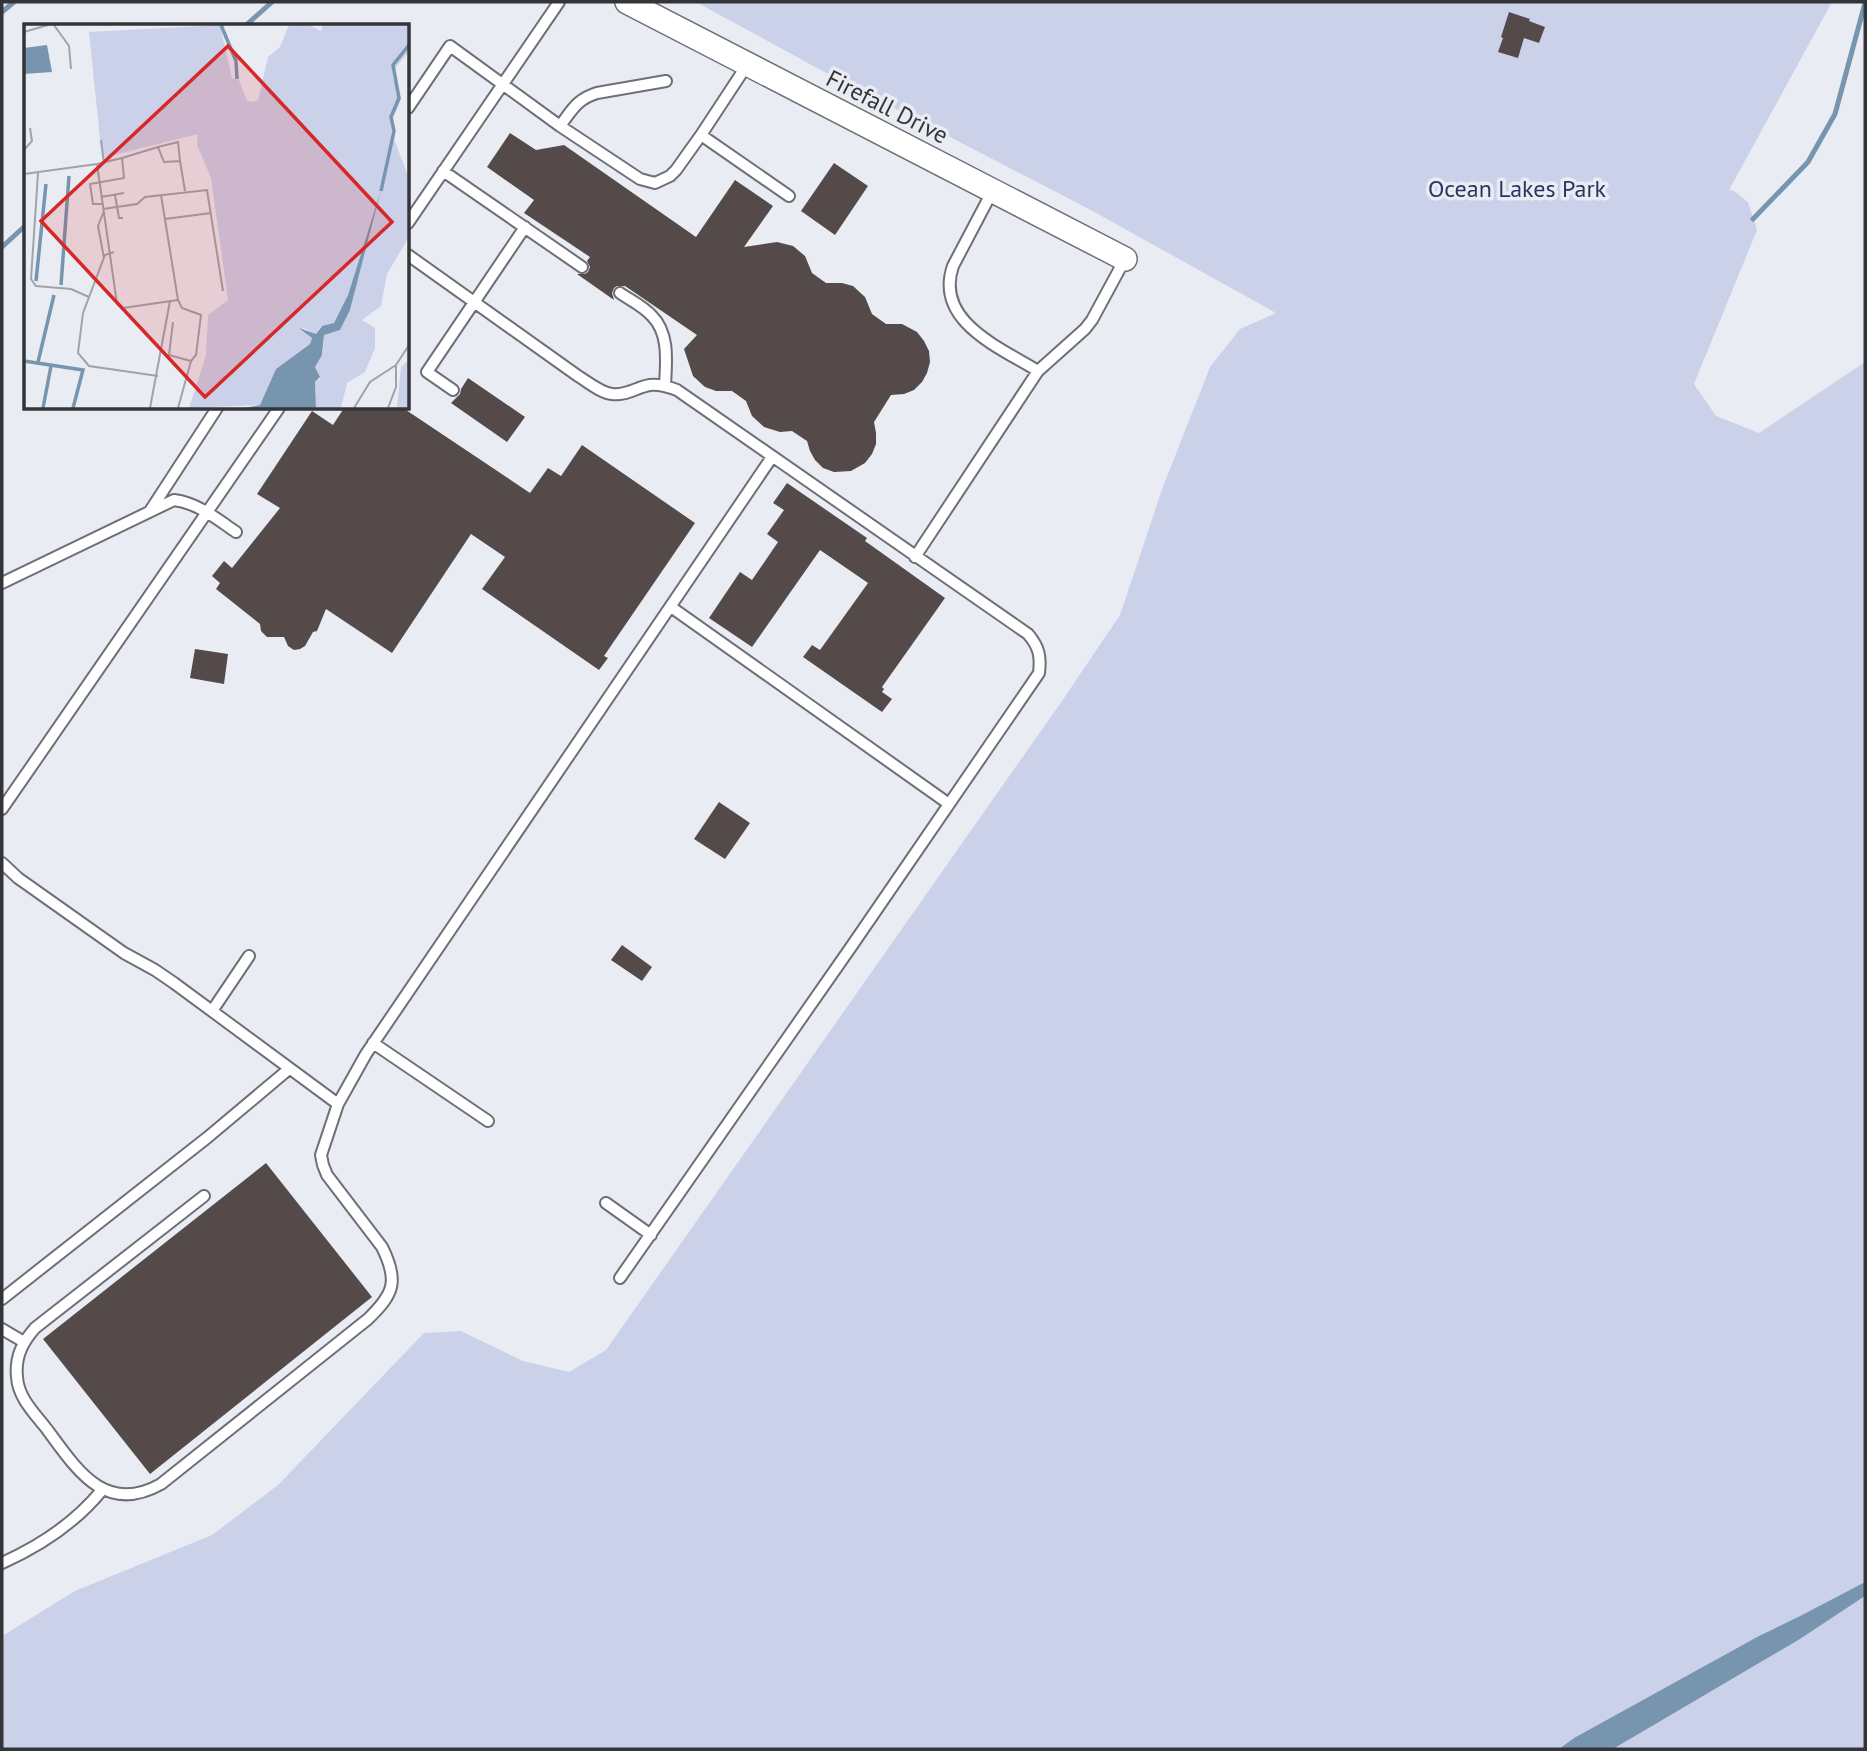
<svg xmlns="http://www.w3.org/2000/svg" width="1867" height="1751" viewBox="0 0 1867 1751" font-family="'PT Sans',sans-serif">
  <style>
    .green { fill: #ccd1ea }
    .water { fill: #7795ae }
    .lines { fill: none; stroke-linecap: round; stroke-linejoin: round }
    .stream { stroke: #7795ae; stroke-width: 5 }
    .building { fill: #534a49 }
    .lane-casing { stroke: #6e6f77; stroke-width: 14 }
    .street-casing { stroke: #6e6f77; stroke-width: 26 }
    .lane { stroke: #fff; stroke-width: 10 }
    .street { stroke: #fff; stroke-width: 23 }
    .labels { text-anchor: middle; stroke-width: 7; stroke-linejoin: round; paint-order: stroke }
    .street-label { font-size: 24px; fill: #343538; stroke: #eaecf4 }
    .park-label { font-size: 24px; fill: #2f3362; stroke: #eaecf4 }
    .inset-river { fill: none; stroke: #7795ae; stroke-width: 3.5 }
    .inset-road { fill: none; stroke: #a1a3a9; stroke-width: 2 }
    .view { fill: #d62828; fill-opacity: 0.15; stroke: #d62828; stroke-width: 3.5 }
    .inset-edge { fill: none; stroke: #343538; stroke-width: 3.5 }
  </style>
  <rect width="100%" height="100%" fill="#eaecf4"/>
  <path class="green" d="M696,2h1136l-103,188 5,1 14,11 9,28 -63,154 22,32 43,17 106,-71v1220l-63,33 -45,22 -183,101 -15,11h-1557v-113l73,-45 137,-56 66,-50 146,-152 37,-2 62,30 46,11 37,-22 456,-649 58,-86 41,-123 49,-125 30,-38 36,-16 -189,-105 -257,-133z
    M1865,1596v153h-252l187,-110z"/>
  <path class="water" d="M1865,1582v14l-65,43 -187,110h-54l15,-11 183,-101 45,-22z"/>
  <g class="lines">
    <path class="stream" d="M2,12l12,-10
      M245,26l27,-24
      M1753,219l55,-57 27,-48 30,-111
      M2,247l24,-22"/>
  </g>
  <path class="building" d="M1509,12l21,7 -1,2 16,6 -6,16 -15,-5 -6,20 -20,-6 5,-14 -2,-1z
    M510,133l26,17 28,-5 132,92 39,-57 38,26 -29,41 33,-5 16,4 12,10 7,17 14,10h16l11,3 12,11 7,17 14,10h16l15,8 7,9 5,10 1,11 -3,11 -5,9 -8,8 -10,4 -13,1 -17,27 2,11v11l-4,10 -7,9 -14,8 -17,1 -11,-4 -8,-8 -5,-9 -3,-10 -15,-10 -12,1 -16,-5 -12,-11 -6,-15 -14,-10h-16l-11,-4 -12,-11 -9,-27 13,-14 -72,-49h-8l-3,2 -2,5 2,7 -37,-26h8l3,-2 2,-5 -3,-6 3,-4 -66,-44 10,-13 -47,-33z
    M834,163l34,23 -33,49 -34,-24z
    M468,378l57,39 -18,25 -56,-39 9,-9 1,-5z
    M344,408h59l127,85 18,-25 13,8 21,-31 113,78 -91,133 4,2 -9,12 -117,-81 23,-32 -34,-23 -79,119 -66,-44 -9,22 -4,1 -8,14 -5,3 -6,1 -6,-4 -4,-9h-17l-6,-6 -1,-7 -44,-35 4,-6 -8,-7 12,-15 8,7 48,-60 -23,-14 55,-83 21,14z
    M787,483l80,55 -2,3 80,57 -63,89 2,2 -2,3 10,7 -10,13 -79,-55 9,-12 8,5 48,-67 -48,-33 -68,97 -43,-29 31,-46 12,8 26,-38 -11,-8 17,-24 -11,-7z
    M195,649l33,5 -4,30 -34,-6z
    M719,802l31,21 -25,36 -31,-20z
    M622,945l30,22 -10,14 -31,-21z
    M266,1163l106,134 -222,177 -107,-135z"/>
  <g class="lines">
    <g class="lane-casing">
      <path id="lane" d="M408,108l42,-62 110,80 80,53 15,4 15,-7 6,-6 25,-35 46,-70
        M560,126c12,-16 17,-27 37,-33l69,-12
        M701,135l88,61
        M443,171l139,96
        M993,190l-40,76c-19,55 46,81 85,105l47,-42 7,-9 33,-61
        M408,223l151,-221
        M408,255l170,121c10,6 23,17 34,18 14,2 25,-7 38,-9 10,-1 19,2 27,5l351,244c11,13 13,22 11,39l-188,274 -231,331
        M620,293c10,7 23,13 32,23 18,18 14,47 13,70
        M453,390l-26,-18 98,-145
        M150,511l67,-103
        M915,557l123,-186
        M2,583l172,-83c24,3 43,19 62,32
        M671,607l278,197
        M2,809l277,-401
        M2,863l16,15 106,75 31,17 19,13 164,121
        M212,1011l37,-55
        M373,1043l115,78
        M204,1196l-169,132c-13,15 -20,29 -18,49 1,20 17,36 29,51 30,40 58,88 115,56l207,-165c26,-25 31,-38 14,-72l-55,-72 -4,-10 -2,-10 17,-51 28,-50 406,-597
        M606,1203l45,32
        M2,1299l206,-162 81,-68
        M2,1329l22,13
        M2,1563c38,-17 74,-41 100,-73"/>
    </g>
    <g class="street-casing">
      <path id="street" d="M627,2l498,257"/>
    </g>
    <use href="#lane" class="lane"/>
    <use href="#street" class="street"/>
  </g>
  <g class="labels">
    <g class="street-label">
      <text transform="translate(887 107) rotate(27)" y="8">Firefall Drive</text>
    </g>
    <g class="park-label">
      <text x="1517" y="197">Ocean Lakes Park</text>
    </g>
  </g>
  <g transform="translate(24 24)">
    <rect width="385" height="385" fill="#eaecf4"/>
    <path d="M196,1l12,53 7,2 8,21 5,1 6,-2 10,-43 12,-10 9,-22h20l12,6 2,-6h86v27l-15,17 7,31 -8,18 1,21 15,39v59l-22,37 -6,32 -19,14 13,8v20l-10,24 -18,11 -6,25h-25l-1,-26 5,-3 -5,-13 8,-14 1,-17 26,-25 28,-110 -30,95 -14,28 -14,4 -4,7 -15,-7 11,11 -2,6 -34,25 -16,36 -71,3 17,-53 2,-40 20,-15 -17,-122 -14,-33 1,-11 -96,24 -13,-126zM385,336v48h-12l4,-41z" fill="#ccd1ea"/>
    <path d="M23,21l5,27 -28,2v-26zM357,166l-31,120 -10,20 -16,5 -2,20 -7,12 5,10 -5,5 1,26h-72l16,-3 16,-36 34,-25 2,-6 -13,-10 17,6 6,-8 12,-3 14,-28z" fill="#7795ae"/>
    <path class="inset-river" d="M197,1l15,36 1,18M357,167l13,-60 -3,-14 8,-19 -6,-33 16,-20M12,257l10,-97M37,261l8,-109M0,337l59,9 -10,38M14,338l16,-67M19,384l8,-42"/>
    <path class="inset-road" d="M30,1l15,21 2,23M0,8l24,-7M77,116l3,23M0,126l8,-9 -2,-13M156,137l5,30M73,140l20,140 6,4 55,-8M14,149l-7,106 5,7 35,3 18,8M0,150l73,-10 25,-6 36,-11 20,-5 2,19 -16,1 -6,-15M91,171l4,23h4M137,171l17,105 4,8 19,7 -5,40 -5,6 -22,-6 4,-33M77,173l23,-4M79,180h-10l-3,-20 34,-6 -2,-20M79,185l34,-5 8,-7 62,-7 16,101M80,187l-6,15 6,32M141,195l46,-6M90,228l-9,3 -22,58 -5,40 11,13 69,10M126,384l20,-107M154,384l13,-47M330,384l16,-26 26,-17M364,384l8,-21v-22l13,-20"/>
    <path class="view" d="M204,22l164,176 -187,175 -164,-176z"/>
    <rect width="385" height="385" class="inset-edge"/>
  </g>
  <rect width="1867" height="1751" fill="none" stroke="#343538" stroke-width="7"/>
</svg>
